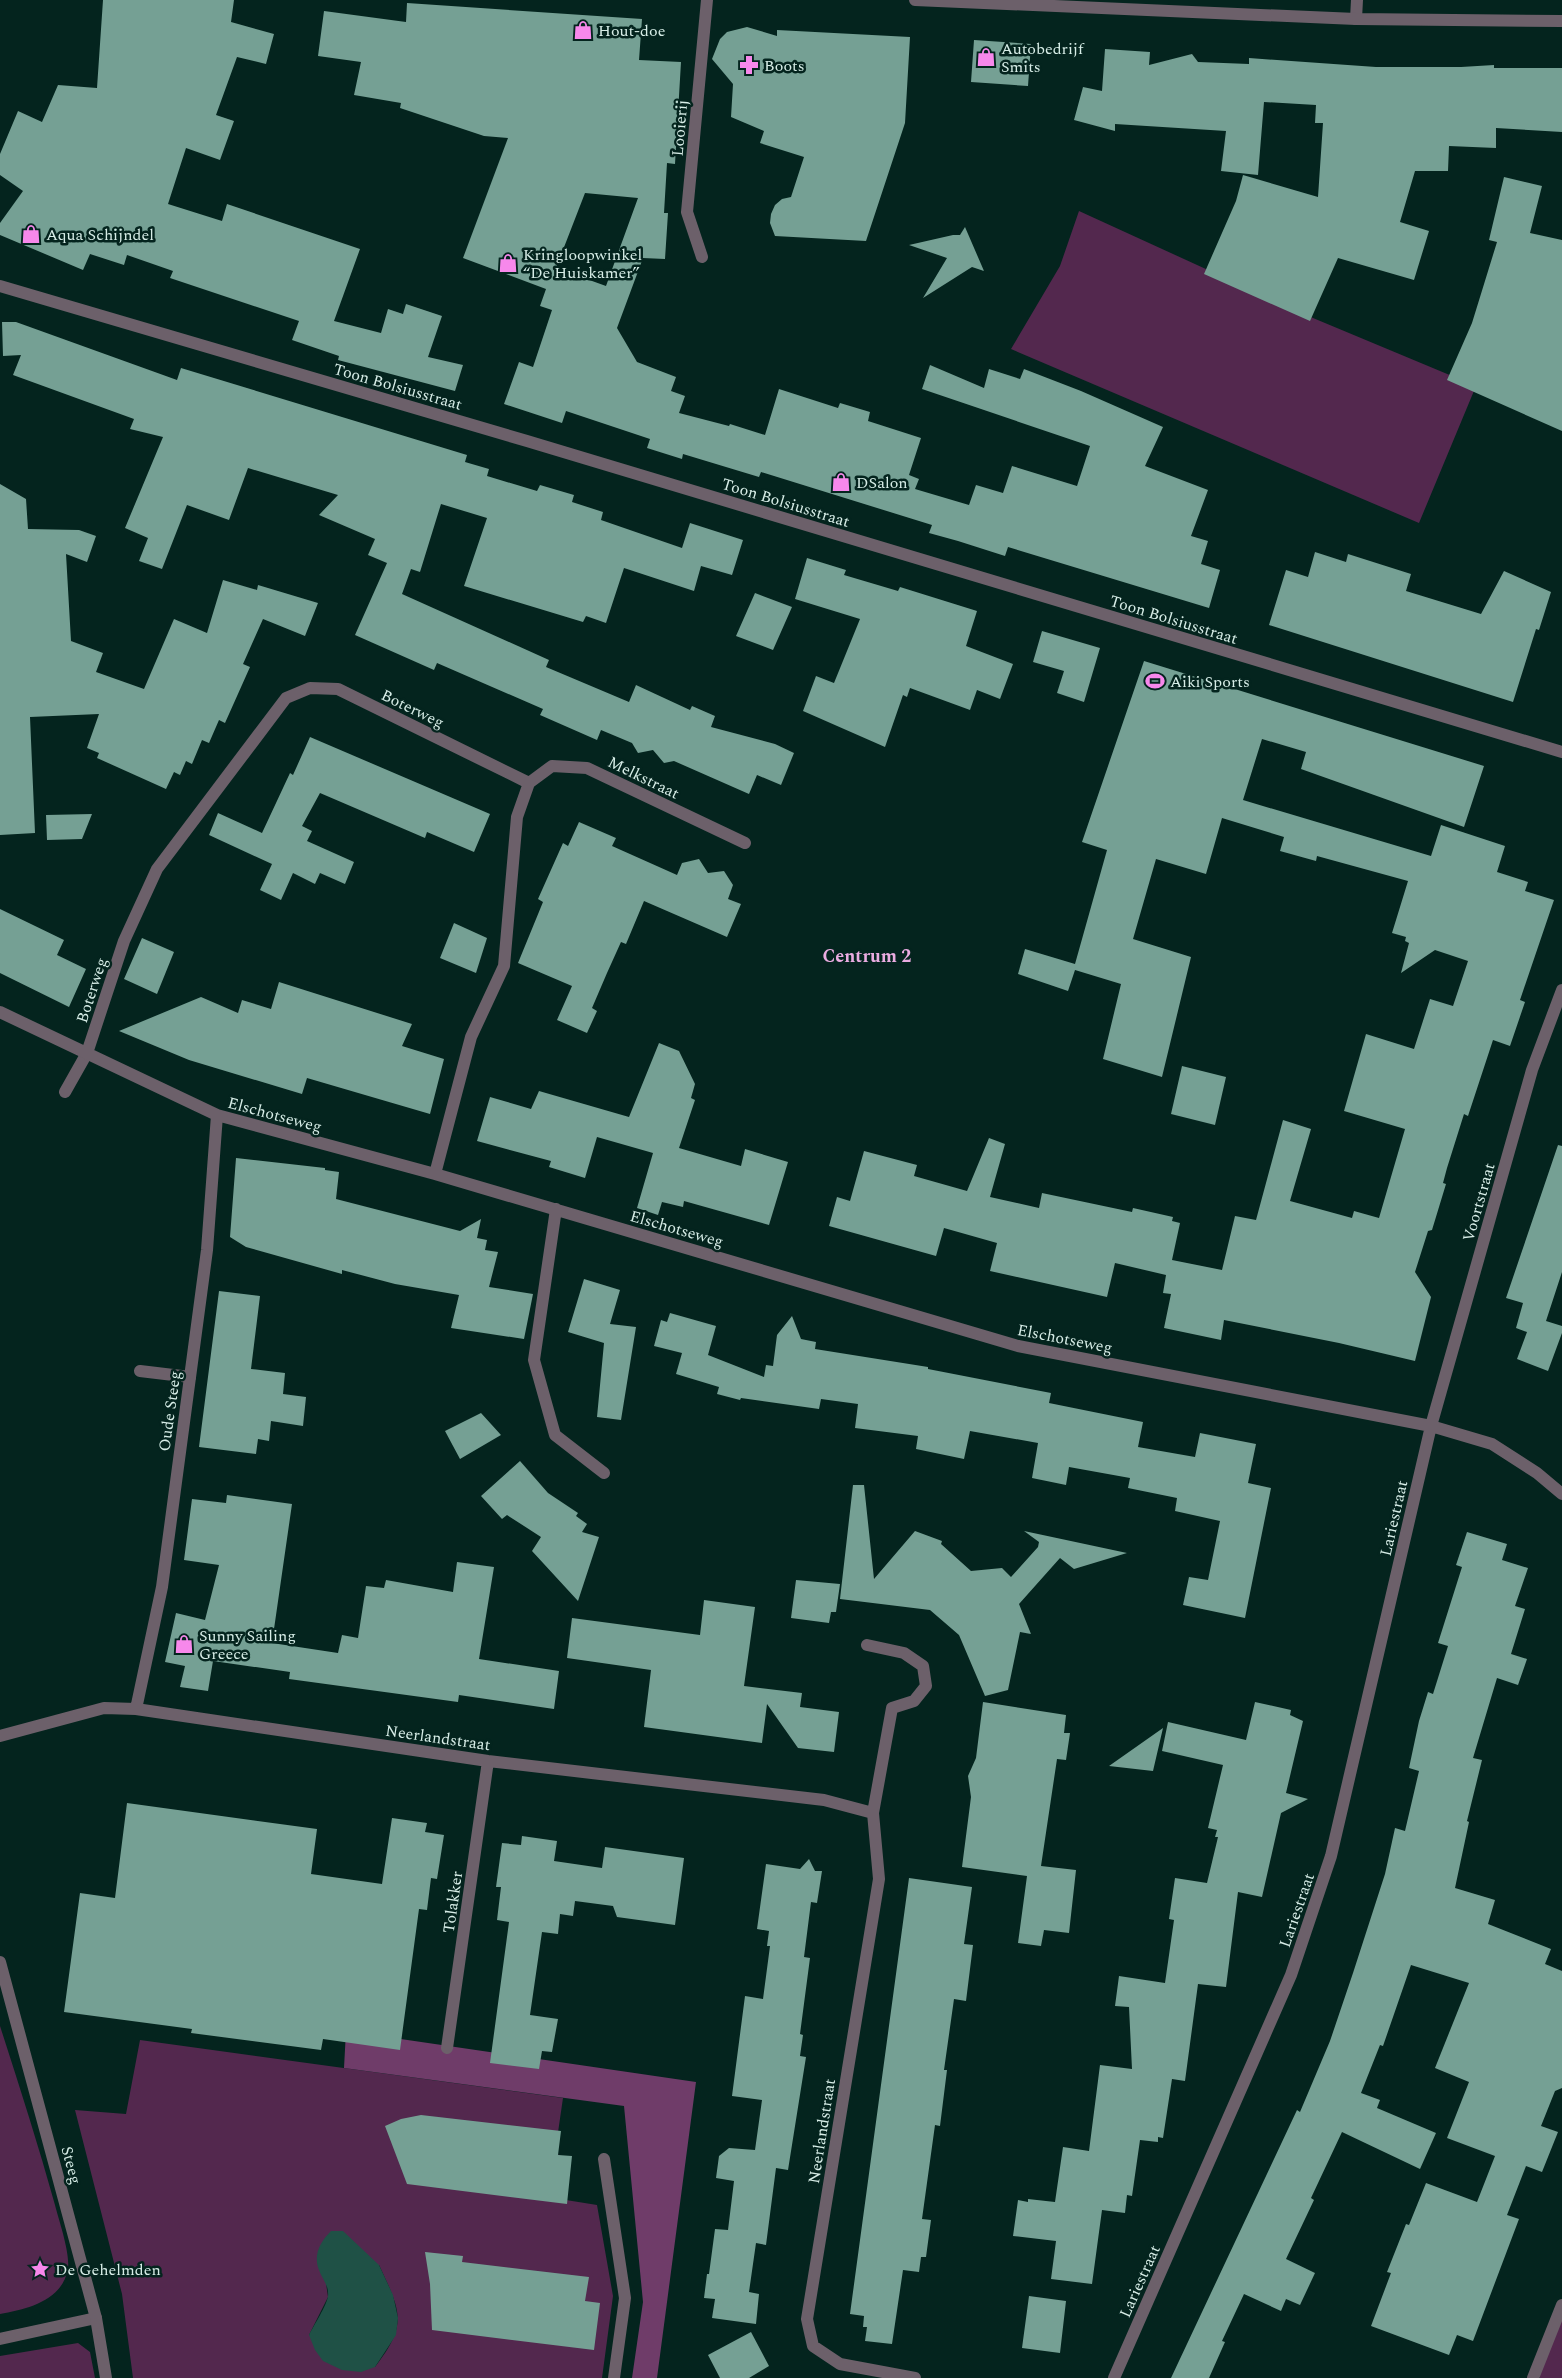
<svg xmlns="http://www.w3.org/2000/svg" width="1562" height="2378" viewBox="0 0 1562 2378" font-family="Spectral,serif">
  <style>
    .green { fill: #53284e; fill-rule: evenodd }
    .forest { fill: #6f3c69 }
    .water { fill: #1f5146 }
    .building { fill: #75a094; fill-rule: evenodd }
    .lines { fill: none; stroke-linecap: round; stroke-linejoin: round }
    .service { stroke: #6c606a; stroke-width: 12 }
    .minor { stroke: #6c606a; stroke-width: 12 }
    .tertiary { stroke: #6c606a; stroke-width: 12 }
    .labels { text-anchor: middle; stroke-width: 5; stroke-linejoin: round; paint-order: stroke }
    .poi-label { font-size: 16px; fill: #d7ede7; stroke: #04241e; text-anchor: start }
    .street-label { font-size: 16px; fill: #d7ede7; stroke: #04241e }
    .neighbourhood-label { font-size: 18px; font-weight: bold; fill: #eaace1; stroke: #04241e }
  </style>
  <rect width="100%" height="100%" fill="#04241e"/>
  <path class="green" d="M1079,211l234,107 163,68 -57,137 -408,-174 49,-83z
    M0,2026c19,59 38,118 55,179 4,16 15,47 13,63 -5,33 -41,41 -68,46z
    M140,2040l423,58 -8,55 16,8 -5,39 31,5 16,91 -11,82h-469l-11,-84 -47,-184 51,4zM379,2265c22,47 29,59 -4,102l-66,-32 19,-38 -2,-14z
    M1562,2309v69h-22l-1,-3z
    M78,2343l12,9 5,26h-95v-22z"/>
  <path class="forest" d="M346,2031l350,51 -39,296h-25l11,-76 -19,-196 -280,-38z"/>
  <path class="water" d="M331,2231h12l36,34 14,30 5,23 -2,17 -21,32 -14,5 -19,-2 -19,-9 -8,-11 -6,-15c5,-10 18,-30 19,-39 1,-11 -6,-17 -9,-26 -6,-15 1,-28 12,-39z"/>
  <path class="building" d="M103,0h131l-3,22 43,12 -8,30 -29,-7 -21,58 18,6 -14,39 -34,-12 -18,56 54,17 5,-17 133,45 -26,72 47,12 7,-24 15,5 3,-10 36,12 -14,41 35,8 -8,26 -117,-31 1,-4 -47,-16 7,-19 -129,-43 3,-7 -46,-16 -3,10 -34,-11 -7,16 -83,-35v-12l23,-32 -23,-16v-21l18,-43 24,11 16,-37 39,3z
    M407,3l235,16 -3,41 42,2 -6,102 -8,-1 -3,50h4l-3,46 -22,-1 -26,70 20,34 39,15 -5,14 14,5 -6,17 50,13 1,-2 35,11 14,-46 59,19 2,-5 30,9 -2,9 53,17 -12,37 10,4 -4,10 54,16 7,-20 27,8 9,-27 65,20 13,-40 -168,-57 8,-24 54,23 5,-19 31,10 4,-10 57,22 82,36 -18,39 63,24 -17,46 17,5 -7,23 19,6 -11,38 -201,-61 -3,9 -47,-15 -29,-8 3,-8 -171,-53 -2,5 -76,-23 -1,5 -35,-11 3,-9 -84,-28 -4,12 -58,-19 15,-42 14,5 19,-57 -12,-4 6,-17 -83,-31 45,-120 -24,-2 -84,-28 1,-5 -47,-8 7,-33 -43,-6 6,-45 82,11zM585,193l53,5 -32,88 -50,-18z
    M747,27l30,9v-6l133,7 -5,86 -39,118 -91,-5 -5,-13 1,-9 4,-9 7,-6 9,-2 13,-40 -44,-14 4,-12 -33,-14 2,-33 -21,-25 8,-20 7,-7z
    M974,40l57,4 -3,42 -57,-4z
    M1105,49l45,3 -1,13 43,-11 6,8 51,2v-6l127,9h85l33,-2v3h68v64l-66,-4v20l-47,-2 -1,25h-33l-15,51 29,9 -15,49 -76,-22 -28,63 -106,-47 32,-73 7,-26 75,22 5,-74h-8l1,-18 -52,-3 -6,73 -37,-4 5,-40 -111,-7v7l-41,-11 9,-33 19,4z
    M1504,177l38,9 -12,47 32,7v191l-115,-51 25,-57 25,-81 -8,-2z
    M965,227l19,44 -12,-4 -49,31 24,-40 -38,-13 44,-10h7z
    M2,322h14l161,58 4,-12 286,87 -2,7 24,7 -2,7 50,15 3,-6 34,10 -2,7 31,10 -2,8 81,28 8,-25 53,17 -11,35 -31,-9 -7,25 -70,-23 -18,55 -20,-7 -3,6 -119,-36 23,-68 -46,-14 -21,68 -9,-3 -9,25 147,66 -3,7 83,35 7,-17 54,25 2,-4 23,10 -4,11 64,17 19,9 -13,32 -24,-10 -8,19 -75,-33 -10,2 -11,-13 -15,3 -6,-10 -31,-13 -4,10 -57,-25 3,-6 -106,-46 -3,7 -79,-35 32,-72 -19,-8 7,-16 -56,-24 19,-20 -90,-27 -19,52 -42,-15 -25,64 -23,-8 9,-23 -23,-10 38,-91 -33,-8 4,-10 -121,-44 8,-20 -18,1z
    M0,484l26,15 2,30 51,1 17,6 -9,26 -21,-8 5,87 32,12 -7,19 48,17 30,-70 33,14 16,-53 34,10 1,-5 60,18 -13,33 -42,-17 -20,45 7,3 -25,56 -6,-3 -10,23 -7,-3 -10,24 -6,-3 -6,14 -6,-3 -8,17 -69,-31 2,-5 -12,-5 12,-34 -69,3 5,116 -35,2z
    M1315,552l31,10 2,-8 63,20 -5,17 75,23 23,-43 47,21 -12,38 -3,-1 -23,73 -244,-77 17,-55 22,7z
    M807,558l39,12 -2,5 54,16 2,-4 77,24 -11,35 47,18 -13,35 -23,-9 -7,20 -60,-22 -3,9 -4,-2 -18,52 -82,-36 13,-35 18,7 26,-64 -65,-20z
    M755,593l37,14 -19,43 -37,-14z
    M1042,631l58,17 -16,54 -27,-9 7,-22 -31,-9z
    M1144,661l340,105 -20,61 -163,-58 5,-17 -44,-13 -19,61 188,56 10,-31 64,21 -8,26 31,10 -3,9 29,9 -34,100 5,2 -15,44 -17,-6 -25,76 -4,-2 -17,54 -4,15 3,1 -14,46 -4,1 -13,41 16,25 -16,64 -76,-18 -115,-23 -3,20 -57,-12 7,-34 -8,-1 3,-18 -51,-12 -8,34 -117,-26 7,-28 -53,-15 -8,28 -107,-30 8,-29 13,4 14,-50 53,14 -3,11 53,15 22,-53 16,6 -15,53 49,11 3,-15 90,19 1,-4 40,9 -1,4 8,2 -8,37 50,10 13,-54 21,4 27,-100 28,9 -21,72 62,17 2,-7 25,7 26,-89 -61,-18 22,-77 48,15 16,-50 23,7 15,-45 -33,-11 -34,23 8,-30 -4,-2 1,-4 -14,-4 16,-52 -91,-25 -1,5 -36,-10 4,-14 -62,-19 -16,56 -50,-15 -23,80 58,18 -29,120 -59,-18 18,-75 -46,-14 -7,21 -50,-17 7,-25 50,15 32,-114 -25,-8z
    M310,737l180,77 -16,38 -47,-20 -2,6 -105,-45 -18,33 10,5 -5,10 47,21 -9,22 -25,-11 -5,11 -22,-11 -12,27 -21,-10 12,-26 -63,-29 9,-22 44,20 28,-60 3,2z
    M92,814l-10,25 -35,1 -1,-25z
    M579,822l37,16 -4,8 65,29 5,-12 17,-4 9,14 16,-2 9,14 -5,14 13,5 -14,33 -83,-36 -18,43 -5,-2 -14,31 -15,35 5,3 -10,22 -30,-13 15,-34 -54,-23 25,-61 -5,-3 25,-56 5,3z
    M0,909l64,31 -7,15 29,14 -17,38 -69,-34z
    M454,923l33,15 -11,35 -36,-15z
    M142,938l32,14 -17,42 -33,-15z
    M279,982l133,42 -10,22 42,13 -14,55 -123,-36 -5,16 -113,-34 -70,-29 82,-34 37,16 4,-13 29,9z
    M659,1043l20,8 16,33 -4,14 4,2 -16,48 62,18 4,-17 43,13 -19,63 -85,-24 -1,6 -21,-5 -4,13 -21,-7 16,-55 -56,-16 -12,41 -36,-11 2,-6 -74,-20 13,-44 41,12 8,-18 90,26z
    M1182,1066l44,11 -11,48 -44,-11z
    M1558,1145l4,1v126l-16,49 16,5v7l-14,38 -31,-12 10,-27 -11,-4 7,-25 -17,-5z
    M236,1158l89,10v2l14,2 -3,27 124,32 21,-12 -4,19 10,2 -2,10 13,2 -9,35 44,7 -9,45 -73,-11 8,-33 -64,-11 -53,-14v4l-96,-27 -16,-10z
    M584,1279l36,11 -10,34 26,3 -15,93 -24,-3 7,-74 -36,-11z
    M219,1291l41,5 -9,73 34,4 -2,21 23,3 -3,29 -32,-5 -2,20 -11,-2 -2,15 -57,-7z
    M670,1313l46,13 -8,29 56,22 2,-12 7,1 4,-31 15,-19 9,23 15,3 -1,7 113,18v2l123,24 -2,10 94,19 -5,25 57,10 5,-24 56,11 -8,39 23,5 -26,130 -62,-13 6,-28 19,3 12,-59 -45,-10 2,-13 -49,-10 2,-10 -61,-11 -3,18 -34,-7 6,-35 -68,-12 -6,28 -48,-10 2,-13 -63,-8 3,-24 -37,-5 -2,10 -78,-11 -1,2 -23,-6 2,-7 -43,-13 6,-21 -28,-7 7,-26 6,2z
    M481,1413l20,22 -41,24 -15,-28z
    M520,1461l28,32 30,20 -2,3 11,8 -5,8 17,5 -21,64 -46,-50 9,-14 -34,-22 -5,4 -21,-23z
    M853,1485h11l10,94 41,-48 27,10 -1,3 30,27 31,-3 9,9 27,-30 1,-5 -15,-11 103,22 -53,16 -14,-11 -41,46 12,30 -11,-2 -12,58 -23,6 -26,-61 -29,-25 -90,-11z
    M227,1495l65,9 -20,139 66,10 4,-18 16,3 8,-52 18,2 2,-8 67,12 4,-30 37,5 -15,92 80,12 -5,38 -95,-14 -1,7 -169,-23 1,-7 -77,-11 -5,30 -28,-4 5,-21 -20,-4 11,-49 29,7 14,-55 -35,-5 8,-61 34,4z
    M1467,1532l40,12 -5,16 26,8 -13,38 10,3 -14,45 16,5 -9,26 -21,-7 -24,80 9,2 -15,61 2,1 -14,66 40,12 -7,24 63,25 -6,15 17,7v117l-7,3 -14,35 17,6 -16,40 -16,-6 -19,49 12,4 -46,122 -16,-6 -8,20 -78,-29 20,-53 -4,-1 19,-48 3,1 17,-42 51,19 18,-46 -48,-18 22,-56 -34,-14 34,-85 -58,-18 -28,81 -3,-1 -19,48 19,7 -3,8 59,25 -16,36 -78,-37 -31,66 3,2 -28,59 29,14 -15,32 -14,-6 -5,12 -37,-17 -22,47 3,1 -16,36h-38l126,-268 3,2 30,-71 23,-68 32,-99 10,-46 10,3 14,-60 -10,-3 10,-47 9,-29 5,2 15,-48 -10,-3 24,-76 -6,-2z
    M796,1580l44,4 -4,28h-5l-2,11 -38,-5z
    M704,1600l51,7 -11,79 58,7 -2,14 39,5 -5,40 -36,-4 -31,-44 -5,39 -118,-16 7,-57 -84,-12 5,-40 128,17z
    M983,1702l83,13 -2,18h6l-4,27 -9,-1 -16,107 35,4 -7,63 -25,-3 -3,16 -23,-3 9,-67 -65,-9 9,-70 -3,-21 8,-18z
    M1255,1702l36,8 -1,5 13,6 -17,72 22,6 -27,14 -19,84 -24,-5 -12,95 -28,-3 -13,97 -13,-2 -9,59 -5,-1v5l-18,-2 -8,56 -5,-1 -2,18 -23,-3 -10,74 -41,-5 5,-38 -43,-5 5,-36 10,2v-3l27,3 8,-55 26,4 11,-86 32,4 -3,-62 -14,-1 4,-30 46,7 9,-63 -5,-1 6,-41 32,5 11,-46h-3l2,-7 -9,-2 15,-63 -61,-14 6,-29 78,18z
    M1163,1728l-10,43 -44,-5z
    M127,1803l190,26 -6,45 71,10 10,-66 35,5 -2,9 19,3 -7,44 -6,-1 -4,32 -8,-1 -19,141 -77,-11 -2,11 -130,-17 1,-4 -128,-17 16,-119 35,5z
    M522,1836l35,5 -3,20 48,7 3,-21 79,11 -9,67 -58,-8 -4,-11 -38,-5 -2,15 -13,-2 -2,20 -16,-2 -12,83 28,4 -6,33 -10,-1 -3,18 -49,-6 19,-141 -12,-2 4,-33h-5l6,-44 19,2z
    M809,1859l6,12h7l-5,32 -6,-1 -7,55 6,1 -10,76 3,1 -3,21 6,1 -18,113 -12,-2 -10,77 -10,-2 -7,49 10,2 -3,30 -44,-6 3,-19 -11,-1 3,-24h2l6,-45 13,1 6,-49 -18,-3 3,-22 10,-8 26,2 7,-50 -30,-4 13,-100 18,3 7,-53h-3l2,-15 -12,-2 9,-65 34,5z
    M909,1878l63,9 -8,57 9,1 -7,56 -12,-2 -10,71h3l-7,56 -5,-1 -13,94 9,1 -5,37h-5l-2,15 -16,-2 -11,74 -27,-3 2,-14h-4l1,-11 -14,-2z
    M421,2115l140,16 -3,24 14,1 -5,48 -160,-20 -22,-58 16,-7z
    M425,2252l38,4 -1,6 127,15 -4,24 15,2 -6,47 -162,-20 -2,-46z
    M1029,2296l37,5 -6,52 -38,-5z
    M751,2332l18,34 -20,12h-29l-12,-23z"/>
  <g class="lines">
    <path class="service" d="M65,1092l22,-39
      M140,1371l50,6
      M604,2159l21,139 -11,80"/>
    <path class="minor" d="M1356,19l1,-19
      M702,257l-15,-45 20,-212
      M0,286l527,155 1035,311
      M529,783l23,-17 35,2 158,75
      M0,1012l217,103 218,59 583,172 413,80 61,18 45,29 25,21
      M87,1053l37,-112 33,-72 129,-171 24,-10 28,1 191,94
      M435,1174l36,-137 33,-71 13,-149 12,-34
      M556,1209l-22,151 21,75 49,38
      M867,1645l37,8 19,13 3,20 -12,15 -22,7 -19,105
      M136,1709l26,-122 45,-337 10,-135
      M0,1736l104,-28 32,1 352,52 336,39 49,13 6,66 -72,440 6,27 27,18 75,14
      M447,2048l41,-287
      M0,2339l96,-21
      M1114,2378l177,-403 40,-119 100,-430 101,-356 30,-80
      M1533,2378l29,-73"/>
    <path class="tertiary" d="M915,0l441,19 206,2
      M0,1962l96,356 10,60"/>
  </g>
  <defs>
    <g id="shop-bare" transform="scale(1.5)"><path d="M-5-2.5h2.3a2.7 3.5 0 0 1 5.4 0H5L5.5 6h-11ZM-1.5-2.5h3a1.5 2.3 0 0 0-3 0Z" fill="#f788eb" stroke="#04241e" stroke-width="2.5" paint-order="stroke"/></g>
    <g id="pharmacy-bare" transform="scale(1.5)"><path d="M-2-6h4v4h4v4h-4v4h-4v-4h-4v-4h4Z" fill="#f788eb" stroke="#04241e" stroke-width="2.5" paint-order="stroke"/></g>
    <g id="stadium-bare" transform="scale(1.5)"><path d="M0-5a6.5 5 0 1 0 0 10a6.5 5 0 1 0 0-10ZM-3.5-1.8h7v3.6h-7Z" fill="#f788eb" stroke="#04241e" stroke-width="2.5" paint-order="stroke"/></g>
    <g id="sight-bare" transform="scale(1.5)"><path d="M0-6L1.8-2.2L6-1.7L2.9 1.2L3.7 5.4L0 3.3L-3.7 5.4L-2.9 1.2L-6-1.7L-1.8-2.2Z" fill="#f788eb" stroke="#04241e" stroke-width="2.5" paint-order="stroke"/></g>
  </defs>
  <g fill-rule="evenodd">
    <use href="#shop-bare" x="583" y="30"/>
    <use href="#shop-bare" x="986" y="57"/>
    <use href="#pharmacy-bare" x="749" y="65"/>
    <use href="#shop-bare" x="31" y="234"/>
    <use href="#shop-bare" x="508" y="263"/>
    <use href="#shop-bare" x="841" y="482"/>
    <use href="#stadium-bare" x="1155" y="681"/>
    <use href="#shop-bare" x="184" y="1644"/>
    <use href="#sight-bare" x="40" y="2269"/>
  </g>
  <g class="labels">
    <g class="poi-label">
      <text x="598" y="36">Hout-doe</text>
      <text x="1001" y="54">Autobedrijf<tspan x="1001" dy="18">Smits</tspan></text>
      <text x="764" y="71">Boots</text>
      <text x="46" y="240">Aqua Schijndel</text>
      <text x="523" y="260">Kringloopwinkel<tspan x="523" dy="18">“De Huiskamer”</tspan></text>
      <text x="856" y="488">DSalon</text>
      <text x="1170" y="687">Aiki Sports</text>
      <text x="199" y="1641">Sunny Sailing<tspan x="199" dy="18">Greece</tspan></text>
      <text x="55" y="2275">De Gehelmden</text>
    </g>
    <g class="street-label">
      <text transform="translate(679 128) rotate(-85)" y="6">Looierij</text>
      <text transform="translate(398 386) rotate(16)" y="6">Toon Bolsiusstraat</text>
      <text transform="translate(786 502) rotate(17)" y="6">Toon Bolsiusstraat</text>
      <text transform="translate(1174 619) rotate(17)" y="6">Toon Bolsiusstraat</text>
      <text transform="translate(413 708) rotate(26)" y="6">Boterweg</text>
      <text transform="translate(644 777) rotate(26)" y="6">Melkstraat</text>
      <text transform="translate(91 990) rotate(-72)" y="6">Boterweg</text>
      <text transform="translate(275 1114) rotate(15)" y="6">Elschotseweg</text>
      <text transform="translate(1478 1202) rotate(-74)" y="6">Voortstraat</text>
      <text transform="translate(677 1228) rotate(16)" y="6">Elschotseweg</text>
      <text transform="translate(1065 1338) rotate(11)" y="6">Elschotseweg</text>
      <text transform="translate(169 1411) rotate(-82)" y="6">Oude Steeg</text>
      <text transform="translate(1393 1518) rotate(-77)" y="6">Lariestraat</text>
      <text transform="translate(438 1737) rotate(8)" y="6">Neerlandstraat</text>
      <text transform="translate(452 1902) rotate(-82)" y="6">Tolakker</text>
      <text transform="translate(1296 1910) rotate(-71)" y="6">Lariestraat</text>
      <text transform="translate(821 2131) rotate(-81)" y="6">Neerlandstraat</text>
      <text transform="translate(72 2165) rotate(75)" y="6">Steeg</text>
      <text transform="translate(1139 2281) rotate(-66)" y="6">Lariestraat</text>
    </g>
    <g class="neighbourhood-label">
      <text x="867" y="962">Centrum 2</text>
    </g>
  </g>
</svg>
